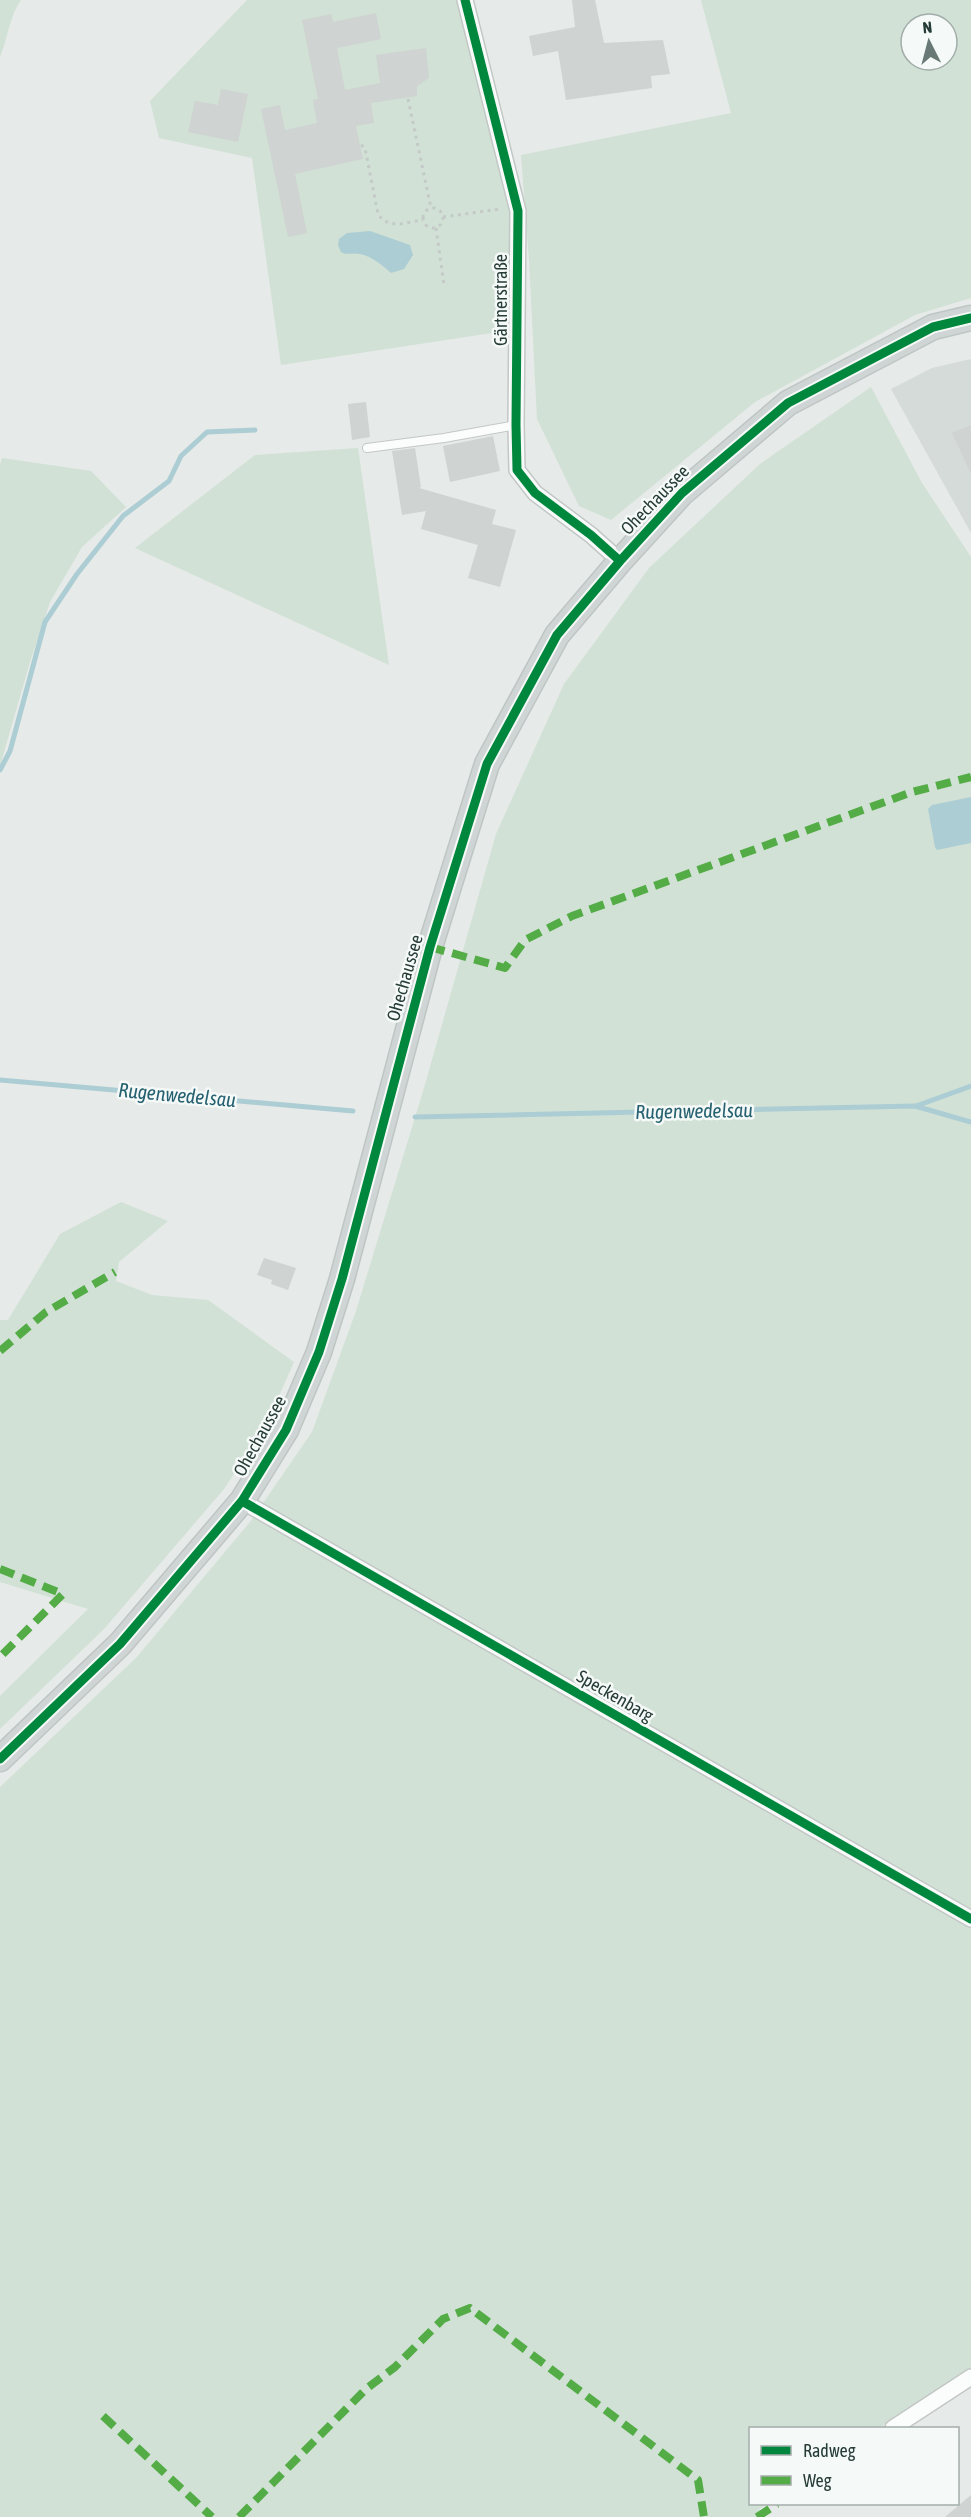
<svg xmlns="http://www.w3.org/2000/svg" width="971" height="2517" viewBox="0 0 971 2517" font-family="'Asap Condensed',sans-serif">
  <style>
    .built { fill: #d5dbd8 }
    .green { fill: #d1e1d6; fill-rule: evenodd }
    .water { fill: #accdd3 }
    .lines { fill: none; stroke-linecap: round; stroke-linejoin: round }
    .stream { stroke: #accdd3; stroke-width: 5 }
    .building { fill: #cfd3d1 }
    .service-casing { stroke: #c3c7c5; stroke-width: 10 }
    .minor-casing { stroke: #c3c7c5; stroke-width: 18 }
    .primary-casing { stroke: #bec6c4; stroke-width: 27 }
    .path { stroke: #c3cac7; stroke-width: 3; stroke-dasharray: 3 4.5; stroke-linecap: butt }
    .service { stroke: #fbfcfc; stroke-width: 8 }
    .minor { stroke: #fbfcfc; stroke-width: 15 }
    .primary { stroke: #cfd5d4; stroke-width: 24 }
    .quiet { stroke: #53ac45; stroke-width: 8; stroke-dasharray: 15 8; stroke-linecap: butt }
    .cycleway-casing { stroke: #f5f9f7; stroke-width: 13 }
    .cycleway { stroke: #00873e; stroke-width: 9 }
    .labels { text-anchor: middle; stroke-width: 5; stroke-linejoin: round; paint-order: stroke }
    .street-label { font-size: 18px; fill: #263c37; stroke: #f5f9f7 }
    .water-label { font-size: 20px; font-style: italic; fill: #266171; stroke: #f5f9f7 }
  </style>
  <rect width="100%" height="100%" fill="#e6eae8"/>
  <path class="built" d="M971,359v174l-80,-144 41,-21z"/>
  <path class="green" d="M0,0h21c-12,17 -13,38 -21,57z
    M247,0h211l51,206 2,124 -230,35 -29,-207 -93,-20 -9,-37z
    M701,0h270v298l-56,17 -160,87 -144,118 -32,-14 -42,-87 -8,-159 -8,-105 210,-42zM911,24h36v36h-36z
    M871,387l51,96 49,74v1811l-92,60h-129v76h17l-8,5 6,8h-765v-730l136,-129 114,-136 62,-90 44,-121 68,-223 72,-254 68,-150 85,-116 111,-104z
    M358,448l31,217 -254,-117 120,-93z
    M2,458l89,13 35,36 -44,40 -32,55 -20,60 -30,104v-301z
    M121,1202l47,19 -49,41 -3,19 36,14 56,5 86,62 -27,61 -43,66 -120,140 -104,100v-33l88,-87 -88,-27v-262h8l52,-86z"/>
  <path class="water" d="M370,231l40,14 3,10 -9,14 -13,4c-9,-8 -18,-16 -31,-19 -7,-2 -12,2 -19,-2l-3,-7 1,-6 8,-6z
    M971,797v46l-34,7 -2,-3 -7,-38 4,-4z"/>
  <g class="lines">
    <path class="stream" d="M0,770l10,-19 35,-129 32,-48 46,-58 46,-35 12,-25 26,-24 48,-2
      M0,1080l353,31
      M916,1106l55,-20
      M415,1117l500,-11 56,16"/>
  </g>
  <path class="building" d="M572,0h23l9,43 59,-3 7,34 -19,2 1,12 -86,12 -8,-49 -25,5 -4,-20 46,-9z
    M376,13l5,26 -44,9 8,42 35,-7 -4,-28 50,-7 3,30 -12,8v10l-46,7 3,20 -18,3 7,33 -68,15 12,59 -19,4 -27,-128 19,-4 5,25 32,-7 -4,-23 5,-1 -16,-79 29,-6 2,8z
    M221,89l27,5 -10,48 -50,-10 7,-31 23,4z
    M366,402l4,35 -18,3 -4,-36z
    M971,425v49l-19,-41z
    M493,436l7,35 -50,11 -7,-36z
    M415,448l6,39 -2,1 77,22 -4,14 24,6 -16,57 -32,-9 10,-33 -57,-16 5,-18 -24,4 -10,-64z
    M264,1258l32,10 -8,22 -17,-6 1,-4 -15,-5z
    M971,2495v22h-26z"/>
  <g class="lines">
    <g class="service-casing">
      <path id="service" d="M367,448l77,-10 72,-13"/>
    </g>
    <g class="minor-casing">
      <path id="minor" d="M465,0l53,211 -2,214 1,45 18,23 56,42 29,26
        M242,1501l729,418
        M893,2428l78,-51"/>
    </g>
    <g class="primary-casing">
      <path id="primary" d="M0,1759l120,-115 122,-143 44,-71 33,-78 23,-73 88,-332 57,-183 70,-129 63,-74 62,-68 106,-90 145,-76 38,-9"/>
    </g>
    <path class="path" d="M408,99l23,109
      M361,145l4,3 13,66c10,16 29,8 45,6
      M423 218a10 10 0 1 1 20 0a10 10 0 1 1-20 0Z
      M443,217l57,-8
      M436,228l8,57"/>
    <use href="#service" class="service"/>
    <use href="#minor" class="minor"/>
    <use href="#primary" class="primary"/>
    <path class="quiet" d="M430,947l75,21 20,-28 47,-24 340,-124 59,-15
      M0,1351l46,-39 69,-40
      M0,1569l63,25 -63,63
      M103,2416l109,101
      M239,2517l127,-128 29,-22 48,-48 27,-11 228,172 6,37
      M757,2517l20,-13"/>
    <g class="cycleway-casing">
      <path id="cycleway" d="M465,0l53,211 -2,214 1,45 18,23 56,42 29,26
        M242,1501l729,418
        M0,1759l120,-115 122,-143 44,-71 33,-78 23,-73 88,-332 57,-183 70,-129 63,-74 62,-68 106,-90 145,-76 38,-9"/>
    </g>
    <use href="#cycleway" class="cycleway"/>
  </g>
  <g class="labels">
    <g class="street-label">
      <text transform="translate(501 300) rotate(-90)" y="6">Gärtnerstraße</text>
      <text transform="translate(655 500) rotate(-46)" y="6">Ohechaussee</text>
      <text transform="translate(405 978) rotate(-74)" y="6">Ohechaussee</text>
      <text transform="translate(260 1436) rotate(-61)" y="6">Ohechaussee</text>
      <text transform="translate(615 1696) rotate(30)" y="6">Speckenbarg</text>
    </g>
    <g class="water-label">
      <text transform="translate(177 1095) rotate(5)" y="7">Rugenwedelsau</text>
      <text transform="translate(694 1111) rotate(-1)" y="7">Rugenwedelsau</text>
    </g>
  </g>
  <rect x="749" y="2427" width="210" height="78" fill="#f5f9f7" stroke="#a2adaa" stroke-width="1.5"/>
  <rect x="761" y="2446" width="30" height="9" fill="#00873e" stroke="#a2adaa" stroke-width="1.5"/>
  <text x="803" y="2457" font-size="18" fill="#263c37">Radweg</text>
  <rect x="761" y="2476" width="30" height="9" fill="#53ac45" stroke="#a2adaa" stroke-width="1.5"/>
  <text x="803" y="2487" font-size="18" fill="#263c37">Weg</text>
  <g transform="translate(929 42) rotate(354)"><circle r="28" fill="#f5f9f7" stroke="#a2adaa" stroke-width="1.5"/>
  <path d="M0-4.5L10 22L0 15L-10 22Z" fill="#697975"/>
  <text y="-9" font-size="16" font-weight="bold" text-anchor="middle" fill="#263c37">N</text>
  </g>
</svg>
